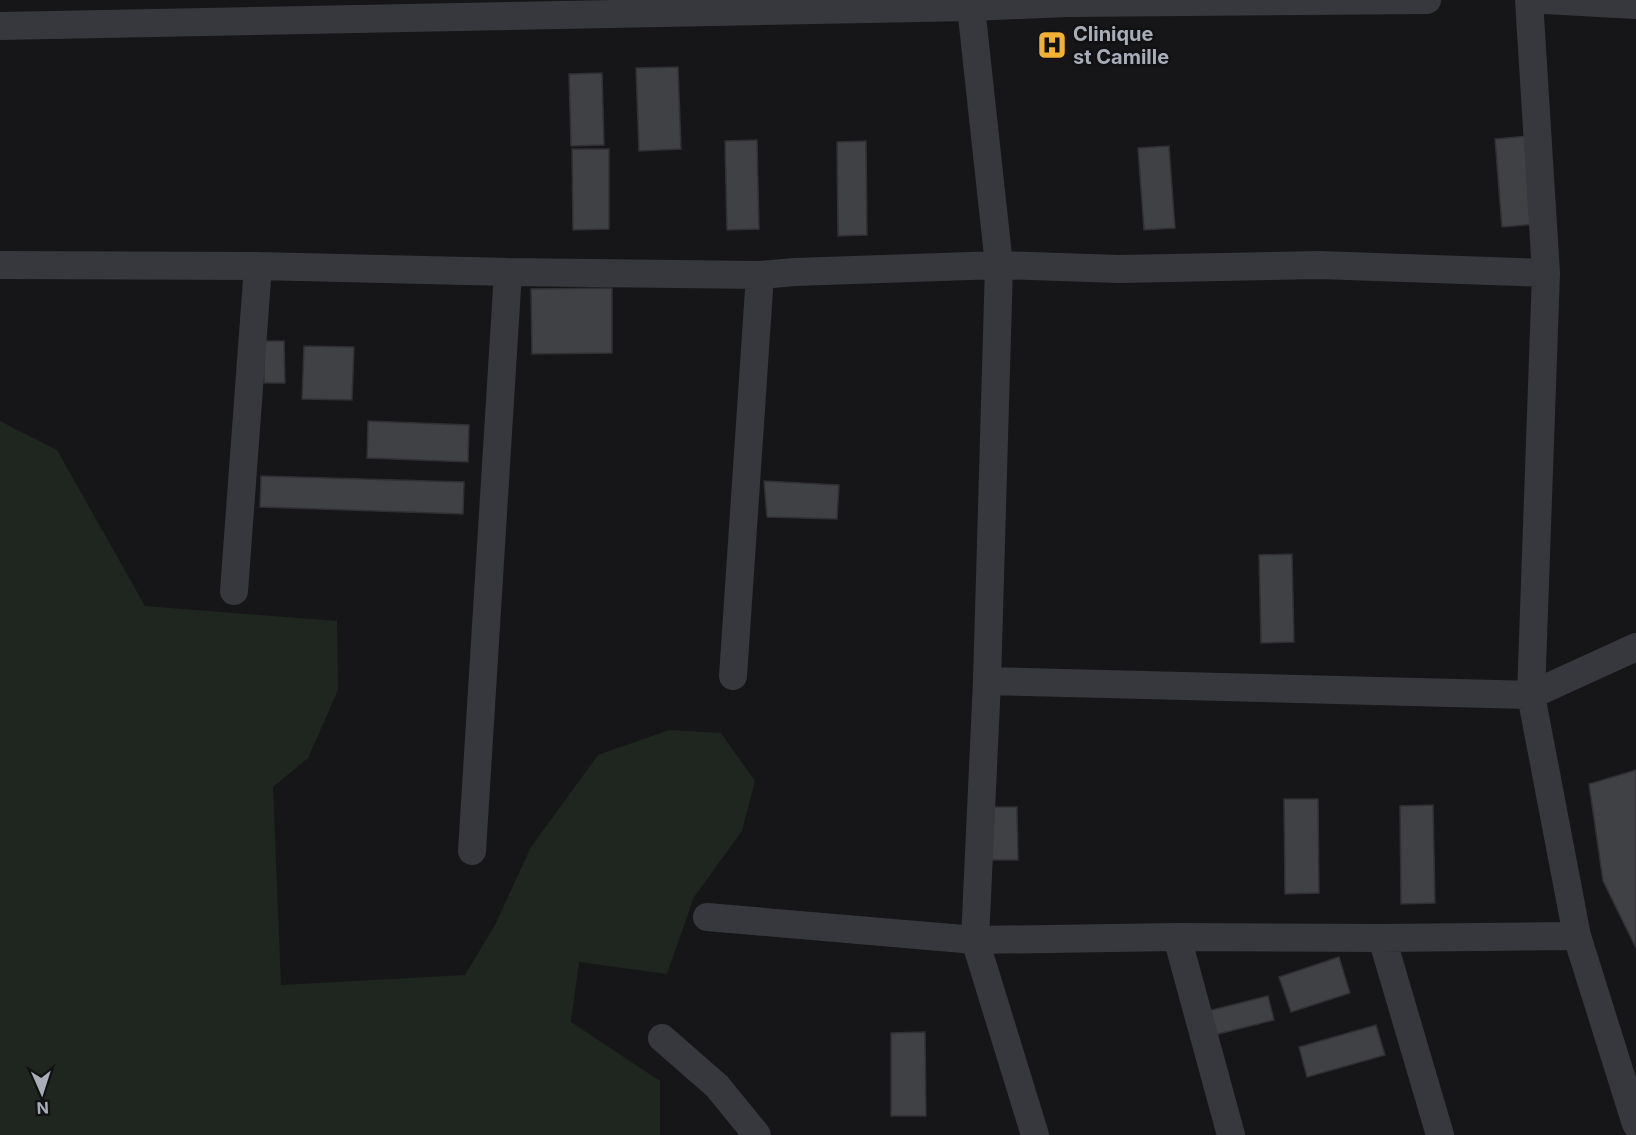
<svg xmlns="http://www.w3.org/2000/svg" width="1636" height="1135" viewBox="0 0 1636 1135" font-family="Inter,sans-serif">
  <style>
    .green { fill: #1e261f }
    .building { fill: #404145; stroke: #303034; stroke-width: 1.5 }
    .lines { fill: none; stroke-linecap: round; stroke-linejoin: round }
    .minor { stroke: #37383d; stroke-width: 28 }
    .labels { text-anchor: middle; stroke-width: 5; stroke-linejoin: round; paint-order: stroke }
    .poi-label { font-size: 20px; font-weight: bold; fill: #a8adb8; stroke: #111113; text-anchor: start }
  </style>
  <rect width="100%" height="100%" fill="#161618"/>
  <path class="green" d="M0,421l57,29 88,156 192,15 1,69 -30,68 -35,29 8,198 184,-10 30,-50 36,-78 67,-92 71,-25 52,3 34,48 -13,50 -48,66 -27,77 -88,-12 -8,60 89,59v54h-660z"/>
  <path class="building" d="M678,67l3,82 -42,2 -3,-83z
    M602,73l2,72 -33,1 -2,-72z
    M1529,136l7,88 -34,3 -7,-88z
    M757,140l2,89 -32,1 -2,-89z
    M866,141l1,94 -29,1 -1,-94z
    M1169,146l6,82 -31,2 -6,-82z
    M572,149h37v80l-36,1z
    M612,288v65l-80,1 -1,-65z
    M264,341h20l1,42h-21z
    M304,346l50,1 -2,53 -50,-1z
    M368,421l101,4 -1,37 -101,-4z
    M261,476l203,6 -1,32 -203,-7z
    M764,481l75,4 -2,34 -70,-2z
    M1292,554l2,88 -33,1 -2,-88z
    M1636,770v178l-33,-67 -14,-97z
    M1284,799h34l1,94 -34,1z
    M1433,805l2,98 -34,1 -1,-98z
    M990,807h27l1,53h-27z
    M1339,957l11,36 -59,19 -12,-35z
    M1268,996l6,24 -64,16 -6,-24z
    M1376,1025l9,30 -78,22 -8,-30z
    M925,1032l1,84h-35v-83z"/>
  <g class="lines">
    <path class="minor" d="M1529,0l17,273 -15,422 46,241 59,188
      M1545,0l91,5
      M971,7l28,258 -12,416 -12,259 60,195
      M0,26l971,-19 96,-4 360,-3
      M0,265l258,1 250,6 252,3 35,-3 204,-7 120,4 200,-4 227,8
      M234,591l24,-325
      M733,676l27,-401
      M987,681l544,14 105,-48
      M472,851l36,-579
      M707,917l268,23 202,-3 205,1 195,-2
      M1177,937l54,198
      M1382,938l58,197
      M662,1038l55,48 40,49"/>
  </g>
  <defs>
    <g id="hospital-square" transform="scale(1.5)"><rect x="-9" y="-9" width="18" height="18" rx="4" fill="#f2b134" stroke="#111113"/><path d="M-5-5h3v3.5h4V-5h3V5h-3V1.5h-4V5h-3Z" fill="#111"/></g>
  </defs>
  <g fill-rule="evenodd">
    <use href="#hospital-square" x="1052" y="45"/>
  </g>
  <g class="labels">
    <g class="poi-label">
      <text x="1073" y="41">Clinique<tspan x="1073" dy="23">st Camille</tspan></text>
    </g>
  </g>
  <g transform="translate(42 1093) rotate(177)" stroke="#111113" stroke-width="4.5" paint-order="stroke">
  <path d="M0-4.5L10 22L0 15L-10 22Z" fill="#a8adb8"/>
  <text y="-9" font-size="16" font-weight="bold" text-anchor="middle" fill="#a8adb8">N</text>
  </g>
</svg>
